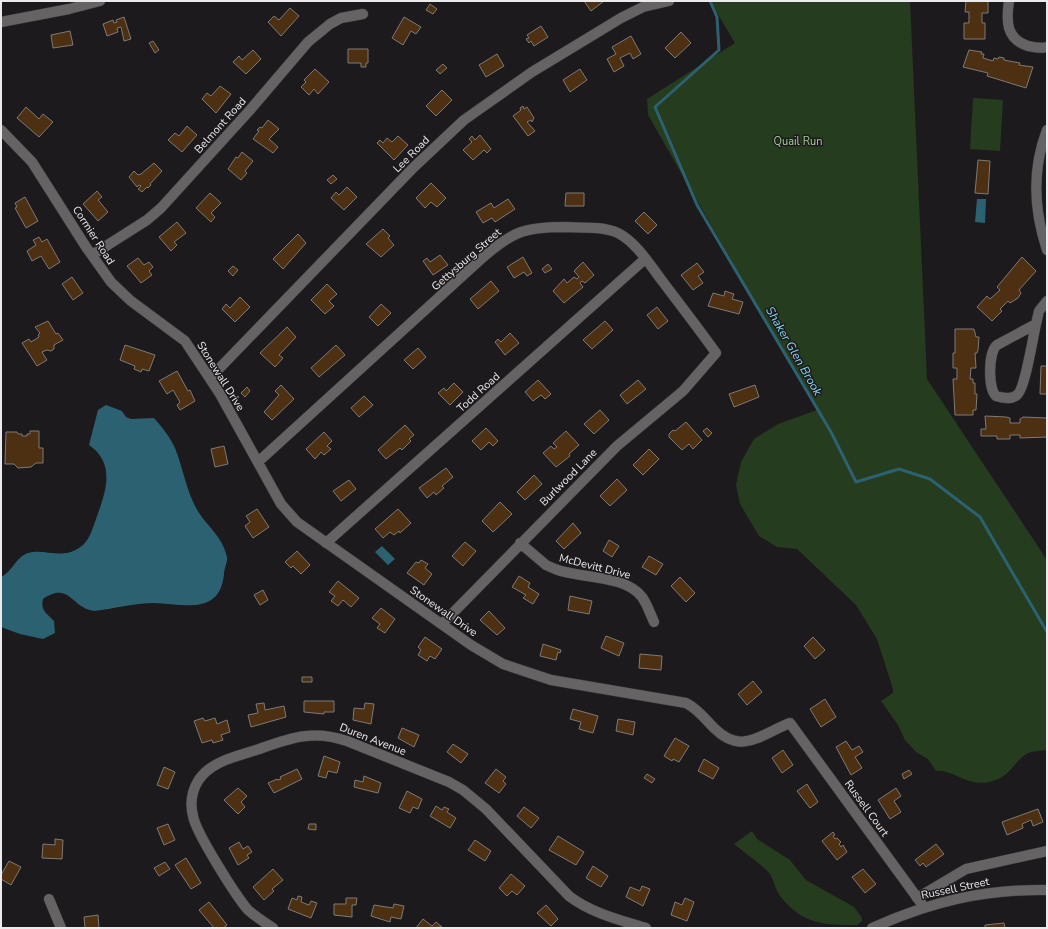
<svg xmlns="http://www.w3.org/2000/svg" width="1048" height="929" viewBox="0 0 1048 929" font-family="'Nunito Sans',sans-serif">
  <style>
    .green { fill: #253c1e }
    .water { fill: #2c6172 }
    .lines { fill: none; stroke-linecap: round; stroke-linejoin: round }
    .stream { stroke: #2c6172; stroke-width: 3 }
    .building { fill: #4d2f11; stroke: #7e7a77 }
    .minor-casing { stroke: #3a373a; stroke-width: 11 }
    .tertiary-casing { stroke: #3a373a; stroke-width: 11 }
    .minor { stroke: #656364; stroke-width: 10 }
    .tertiary { stroke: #656364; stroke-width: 10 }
    .labels { text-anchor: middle; stroke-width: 3; stroke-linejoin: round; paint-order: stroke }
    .street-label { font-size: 11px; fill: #ebeaec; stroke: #1d1a1d }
    .park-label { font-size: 11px; fill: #a3cf96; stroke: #1d1a1d }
    .water-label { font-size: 12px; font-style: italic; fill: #84daf7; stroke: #1d1a1d }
  </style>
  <rect width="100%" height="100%" fill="#1d1a1d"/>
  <path class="green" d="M710,1h200l17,378 120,181v196l-1,-6c-6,1 -17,1 -21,5 -14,10 -14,22 -36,27 -22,5 -38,-14 -53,-11l-8,-12 -12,-7 -11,-12 -7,-15 -17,-24 12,-8v-4l-16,-50 -21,-34 -59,-56 -20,-2 -18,-11 -19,-32 -4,-19 5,-23 13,-23 24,-15 39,-14 -169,-295 -1,-16 88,-56z
    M973,98l30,2 -3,51 -30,-2z
    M752,831l5,8 33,21 16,20 48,27 8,11v3l-5,4c-34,0 -55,-1 -77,-29 -5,-7 -6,-16 -10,-22 -5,-7 -29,-24 -36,-30z"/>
  <path class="water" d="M977,199h9l-1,24 -10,-1z
    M106,405l16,6 4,6 5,2 23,-1c8,9 16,19 21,30 8,20 11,41 21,60 10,18 26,27 31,49 1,4 -3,12 -3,17 -4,42 -41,30 -70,29 -20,0 -41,6 -60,8 -23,-3 -24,-30 -51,-12 -3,11 4,15 11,22l1,12 -12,6 -23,-5 -19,-7v-50c11,-5 15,-20 27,-24 17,-5 32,7 51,-5 10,-6 13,-18 17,-29 9,-25 21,-55 -7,-74l9,-35z
    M382,546l13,13 -7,6 -13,-13z"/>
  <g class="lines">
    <path class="stream" d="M710,1l7,16 2,33 -64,57 42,98 134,227 25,50 43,-13 31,10 50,38 67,115"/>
  </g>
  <path class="building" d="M584,1h20l-13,10z
    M966,1h21l1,2v10h-6v10h3v16h-21v-16h5v-11h-4z
    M430,4l7,5 -4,5 -7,-4z
    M290,8l9,8 -18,20 -13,-14 6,-6 5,4z
    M124,17l7,22 -7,2 -3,-14 -4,1 1,4 -11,4 -4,-12 10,-4 1,3 3,-1 -1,-2z
    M404,17l17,10 -5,7 -5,-3 -8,14 -11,-7z
    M541,26l7,11 -14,9 -3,-5 -2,2 -3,-4 3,-1 -2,-3z
    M70,31l3,14 -20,3 -2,-13z
    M681,32l10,11 -16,15 -10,-10z
    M631,36l10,18 -8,5 -3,-6 -10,5 4,8 -10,6 -7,-13 9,-5 -4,-7z
    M153,41l6,9 -4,3 -6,-10z
    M348,49h20v14h-2v4h-5v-4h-13z
    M253,50l8,9 -15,15 -13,-12 6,-6 3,4z
    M969,50l13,2 -1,2h3l-1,4 10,3 1,-3 4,1 1,-2 5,1v2l16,3 -1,2 14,2 -7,21 -39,-12 1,-3 -25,-6z
    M497,54l7,12 -18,11 -7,-12z
    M443,64l4,4 -7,6 -4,-4z
    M315,69l14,13 -11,12 -4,-5 -5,6 -8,-8 5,-5 -2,-2z
    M580,69l7,11 -17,12 -7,-12z
    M220,86l11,8 -15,19 -14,-14 5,-6 4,3z
    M442,90l10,10 -16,16 -10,-10z
    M523,106l1,3 3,-2 7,11 -2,4 -1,-2 -4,2 8,9 -7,5 -15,-20 8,-6 -1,-2z
    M26,107l13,12 4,-5 10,8 -14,15 -22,-19z
    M268,120l11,9 -10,10 9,8 -5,6 -20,-14 6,-8 -2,-1 3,-3 2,1z
    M187,126l10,9 -15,17 -14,-12 7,-7 4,3z
    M480,135l11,14 -4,4 -3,-3 -11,10 -10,-10 9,-8 -3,-3 3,-3 3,4z
    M398,136l10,9 -14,15 -17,-17 3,-3 3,3 4,-5 5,4z
    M242,152l11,9 -8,10 2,2 -6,7 -13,-11 8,-12 2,1z
    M978,160l12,1 -2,33 -13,-1z
    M154,163l8,8 -12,13 1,1 -3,3 -1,-1 -5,5 -4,-3 3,-3 -2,-1 -2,2 -8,-10 5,-6 4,4 3,-1z
    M333,175l4,4 -6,5 -4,-4z
    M431,183l15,15 -9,9 -6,-5 -6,6 -9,-10z
    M347,187l10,10 -13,13 -13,-12 5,-6 3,3z
    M97,191l5,6 -4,3 10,12 -10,9 -15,-17z
    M210,193l11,10 -10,10 4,4 -4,5 -15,-14z
    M566,193h18v13h-19z
    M25,197l13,24 -12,7 -11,-20 2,-1 -2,-4z
    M508,199l7,10 -20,13 -3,-4 -9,5 -7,-11 15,-9 3,5z
    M644,212l13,13 -9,9 -13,-13z
    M177,222l9,11 -12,9 3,3 -6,6 -12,-14z
    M383,229l7,7 -2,2 6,7 -13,12 -15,-13z
    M298,234l8,9 -23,26 -10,-10z
    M39,237l3,5 5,-3 13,23 -11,7 -8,-13 -9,5 -5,-10 9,-6 -3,-5z
    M440,255l8,10 -15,10 -10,-14 4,-3 3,4z
    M523,257l9,16 -5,3 -3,-4 -10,6 -7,-11z
    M1022,257l14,14 -17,19 2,3 -3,5 -8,5 -2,-2 -8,8 2,2 -10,10 -15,-14 10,-11 3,3 10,-9 -3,-3z
    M138,258l6,7 5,-3 4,5 -4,4 3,4 -11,8 -14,-17z
    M583,262l11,13 -9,8 -3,-2 -2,2 3,4 -19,16 -11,-12 11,-12 3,4 7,-6 3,2 2,-2 -5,-6z
    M697,263l7,9 -6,4 5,7 -10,7 -12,-15z
    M548,264l4,5 -7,4 -3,-4z
    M233,266l5,4 -5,6 -5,-5z
    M72,277l11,16 -10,7 -11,-16z
    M491,281l8,10 -21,18 -8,-10z
    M327,284l10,10 -8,7 5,5 -9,8 -14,-14z
    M725,291l9,3 -2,5 11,3 -4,12 -31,-8 5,-13 11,3z
    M240,297l10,10 -15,15 -13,-13 4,-5 4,4z
    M381,304l10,9 -13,13 -9,-9z
    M657,307l11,14 -10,8 -11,-14z
    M48,321l8,13 2,-1 5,7 -9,5v4l-3,2 -4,-1 -5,2 5,8 -10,6 -15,-23 7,-4 2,3 8,-5 -1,-2 2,-2 -5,-6z
    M605,321l8,9 -21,19 -9,-9z
    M287,327l9,10 -17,18 4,3 -8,9 -15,-14z
    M955,329h19l2,8h3l-1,13 -1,3h-2l1,15h-5l-1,11h3v4h2v11h2l-1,16h-3v5h-18l-2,-36h4v-11h-4v-15h2z
    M510,333l9,10 -14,12 -10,-13 3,-3 3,3z
    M125,345l30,10 -6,16 -7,-2 -1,3 -7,-3 1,-3 -15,-6z
    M336,345l9,10 -26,22 -8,-9z
    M418,348l8,9 -13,12 -9,-9z
    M1041,366h6v28h-7z
    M177,371l11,20 2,-1 5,11 -15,9 -3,-5 3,-3 -7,-12 -6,4 -8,-13z
    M538,380l13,14 -6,5 -4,-4 -8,6 -8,-9z
    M638,380l8,9 -19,15 -7,-9z
    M454,383l9,9 -13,13 -12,-12 6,-5 2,3z
    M281,385l13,14 -22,21 -8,-8 15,-17 -4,-4z
    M755,385l4,12 -25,10 -5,-13z
    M247,387l3,4 -5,6 -4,-4z
    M364,396l9,9 -14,12 -8,-9z
    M600,410l9,10 -15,14 -10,-10z
    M985,416l21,1 4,1v5h10v-4l3,-2 24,1v19l-27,1v-3h-10v4h-13v-3h-16v-7h5z
    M686,422l16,18 -9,9 -4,-5 -7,6 -13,-13v-3l4,-4 2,1z
    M405,425l9,10 -5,4 2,2 -9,9 -2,-2 -14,11 -8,-9z
    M486,428l12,13 -5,5 -4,-4 -8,8 -9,-9z
    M707,428l5,5 -4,4 -5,-6z
    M30,431h9v17h4v15h-7l-5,4 -13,1 -4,-4h-9l1,-32h11l1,2h4v2h5v-2h3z
    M566,431l13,14 -10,9 1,2 -14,11 -13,-14 8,-7 3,3 3,-2 -4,-4z
    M324,432l8,9 -5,5 4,3 -7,6 -3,-3 -6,7 -9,-10z
    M224,446l4,18 -13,3 -4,-18z
    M649,449l10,10 -16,16 -10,-10z
    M446,468l7,9 -11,9 2,2 -8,7 -2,-3 -7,6 -8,-10z
    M534,475l8,9 -17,16 -8,-8z
    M617,479l10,11 -17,16 -10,-10z
    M349,480l7,9 -15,12 -8,-10z
    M500,502l12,12 -19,18 -11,-11z
    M257,509l12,18 -16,11 -8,-12 5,-4 -4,-6z
    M398,509l13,14 -11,10 -1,-2 -5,4 -4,-3 -7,6 -8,-9z
    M573,523l8,10 -17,16 -8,-8z
    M609,540l10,6 -7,11 -9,-6z
    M465,542l11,9 -13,15 -11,-10z
    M297,551l13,14 -9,9 -8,-8 -2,2 -6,-6z
    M649,556l14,8 -7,11 -14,-8z
    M421,560l7,4 -3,4 7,6 -8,11 -17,-12 9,-11 3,1z
    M519,576l11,7 -2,4 11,7 -6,10 -10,-6 3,-3 -14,-8z
    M680,577l15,16 -9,9 -15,-16z
    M338,581l21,17 -8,9 -8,-7 -5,6 -7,-5 4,-5 -6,-4z
    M263,590l5,10 -8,5 -6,-10z
    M570,596l22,5 -3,13 -21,-4z
    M381,608l14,11 -10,14 -8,-5 3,-4 -8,-6z
    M489,611l16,17 -8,7 -17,-15z
    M606,636l18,7 -5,13 -18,-8z
    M425,637l17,12 -7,10 -5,-3 -3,5 -9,-6 3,-5 -3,-3z
    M813,637l12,13 -10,9 -11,-13z
    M543,644l18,6 -1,3 -2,-1 -2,8 -16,-4z
    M640,654l22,2 -1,14 -22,-2z
    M302,677h10v5h-10z
    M753,681l9,11 -15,13 -9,-11z
    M825,699l11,18 -15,10 -11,-18z
    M304,701h30v11h-10v2l-20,-2z
    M264,703l1,7 19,-4 2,11 -35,10 -3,-12 10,-2 -2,-9z
    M365,703l9,1 -3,20 -18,-4 1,-12 10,1z
    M573,709l25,7 -5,17 -14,-4 2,-7 -11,-3z
    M203,718l2,3 10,-3 2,6 10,-4 3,12 -9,3 2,5 -10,3 -1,-3 -10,3 -8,-22z
    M618,719l17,3 -2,13 -17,-4z
    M402,728l17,7 -5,12 -16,-9z
    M675,738l14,8 -10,16 -6,-3 -1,2 -8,-5z
    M846,741l6,9 7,-4 4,6 -8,5 7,11 -11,7 -15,-28z
    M453,744l15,10 -7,9 -14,-11z
    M783,750l10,15 -11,8 -10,-15z
    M324,756l16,6 -3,11 -9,-2 -2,7 -8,-2z
    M704,759l15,9 -6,11 -15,-8z
    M164,767l11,5 -7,17 -11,-4z
    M297,769l5,10 -28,14 -6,-10 9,-4 1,1 3,-1 -1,-2z
    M496,769l10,8 -3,4 3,3 -7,9 -14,-10z
    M909,770l3,4 -8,5 -2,-5z
    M647,774l8,5 -3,4 -8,-5z
    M364,776l17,7 -3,10 -24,-6 1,-7 8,2z
    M807,784l11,18 -8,6 -13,-17z
    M238,788l9,8 -6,6 4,5 -7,7 -14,-14z
    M896,788l5,8 -7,5 7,11 -11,7 -12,-19z
    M407,791l15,8 -4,10 -5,-2 -3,6 -11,-5z
    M436,806l6,4 2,-3 5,2 -2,3 9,6 -6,10 -20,-12z
    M524,807l15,11 -8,10 -14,-12z
    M1038,809l5,13 -10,4 -2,-6 -9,4 1,4 -16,7 -5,-13z
    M168,824l7,16 -11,5 -7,-17z
    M309,824h7v6l-8,-1z
    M833,832l2,3 -2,1 2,3 2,-1 4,4 -2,2 2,3 2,-2 4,7 -10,8 -15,-19z
    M558,836l26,16 -8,13 -27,-15z
    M55,839l8,1 -1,19 -20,-1 1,-14 12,1z
    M475,840l16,11 -6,10 -17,-11z
    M239,842l4,7 5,-3 4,6 -5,3 2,3 -11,7 -9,-17z
    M936,844l8,10 -18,13 -3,-4 -3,3 -5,-6z
    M186,858l15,25 -10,6 -16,-24z
    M9,861l12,6 -10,18 -10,-6v-4z
    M165,862l5,7 -11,7 -5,-8z
    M593,866l15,10 -7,11 -15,-9z
    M273,869l10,11 -11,9 2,2 -10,9 -11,-13z
    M863,869l13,15 -11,9 -13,-16z
    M511,874l14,12 -8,9 -5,-4 -5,5 -8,-8z
    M642,886l8,3 -7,17 -17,-9 4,-10 10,4z
    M298,896l4,1 -1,5 8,3 2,-4 6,2 -6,15 -23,-9 4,-11 5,2z
    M346,898h11l-1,7h-4v12l-18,-2v-11h12z
    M685,898l9,4 -7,19 -16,-6 4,-13 7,3z
    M209,902l18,23 -4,3h-9l-15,-18z
    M394,904l10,2 -3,13 -10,-2 -1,5 -19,-6 3,-11 19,3z
    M546,905l12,14 -7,7 -14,-13z
    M98,915l1,13h-14l-1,-11z
    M423,919l9,7 4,-4 6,5 -26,1z
    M1004,923l1,5h-20v-3z"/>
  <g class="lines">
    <g class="minor-casing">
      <path id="minor" d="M1009,1c-3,20 -3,38 19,45 6,1 13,3 19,1
        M1,22l68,-13 31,-8
        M1,130l31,32 54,85 25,35 20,19 54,40 35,53 61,110 16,18 174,123 32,19 48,16 135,23c12,6 19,16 28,25 28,28 47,6 76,-5l134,184
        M1047,130c-15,39 -13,81 0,120
        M92,255l55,-35 14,-12 89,-98 58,-68 22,-18 11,-6 22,-4
        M1036,324l-39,21c-9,7 -9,44 -1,51 7,2 15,4 21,-1 8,-6 16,-58 19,-71l3,-13 8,-10
        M210,378l204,-211 50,-47 68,-48 89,-54 22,-11 26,-6
        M258,462l223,-203c32,-28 43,-32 85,-32 17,1 36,-1 52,6 19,10 32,32 45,49 18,24 36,47 53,71l-33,38 -66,55 -175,178
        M326,543l319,-284
        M520,543l26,22 9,4c25,10 69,5 87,28 5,7 8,16 12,25
        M917,898l49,-29 81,-18
        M49,899l12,29
        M273,928c-9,-6 -17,-11 -25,-18 -12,-14 -52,-77 -55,-94 -3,-12 -1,-25 5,-35 13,-21 42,-25 64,-33 31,-11 52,-18 85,-7l102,41 14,8 23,19 83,87c22,17 51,24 77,32"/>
    </g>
    <g class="tertiary-casing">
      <path id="tertiary" d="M872,928c58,-26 111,-39 175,-38"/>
    </g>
    <use href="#minor" class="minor"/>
    <use href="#tertiary" class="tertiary"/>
  </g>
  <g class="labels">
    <g class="street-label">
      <text transform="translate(220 125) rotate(-48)" y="4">Belmont Road</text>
      <text transform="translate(411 154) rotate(-45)" y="4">Lee Road</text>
      <text transform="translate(94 235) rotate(57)" y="4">Cormier Road</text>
      <text transform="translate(466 259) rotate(-41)" y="4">Gettysburg Street</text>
      <text transform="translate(221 376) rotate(58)" y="4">Stonewall Drive</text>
      <text transform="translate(478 392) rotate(-42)" y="4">Todd Road</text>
      <text transform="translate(568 477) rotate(-45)" y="4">Burlwood Lane</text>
      <text transform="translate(595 566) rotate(14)" y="4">McDevitt Drive</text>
      <text transform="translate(444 611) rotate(35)" y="4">Stonewall Drive</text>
      <text transform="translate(373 739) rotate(21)" y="4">Duren Avenue</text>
      <text transform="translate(867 808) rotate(54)" y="4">Russell Court</text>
      <text transform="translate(955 888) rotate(-12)" y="4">Russell Street</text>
    </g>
    <g class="park-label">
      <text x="798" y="145">Quail Run</text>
    </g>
    <g class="water-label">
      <text transform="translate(794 351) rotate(60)" y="4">Shaker Glen Brook</text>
    </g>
  </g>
  <rect width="1048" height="929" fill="none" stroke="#ebeaec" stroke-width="4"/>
</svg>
